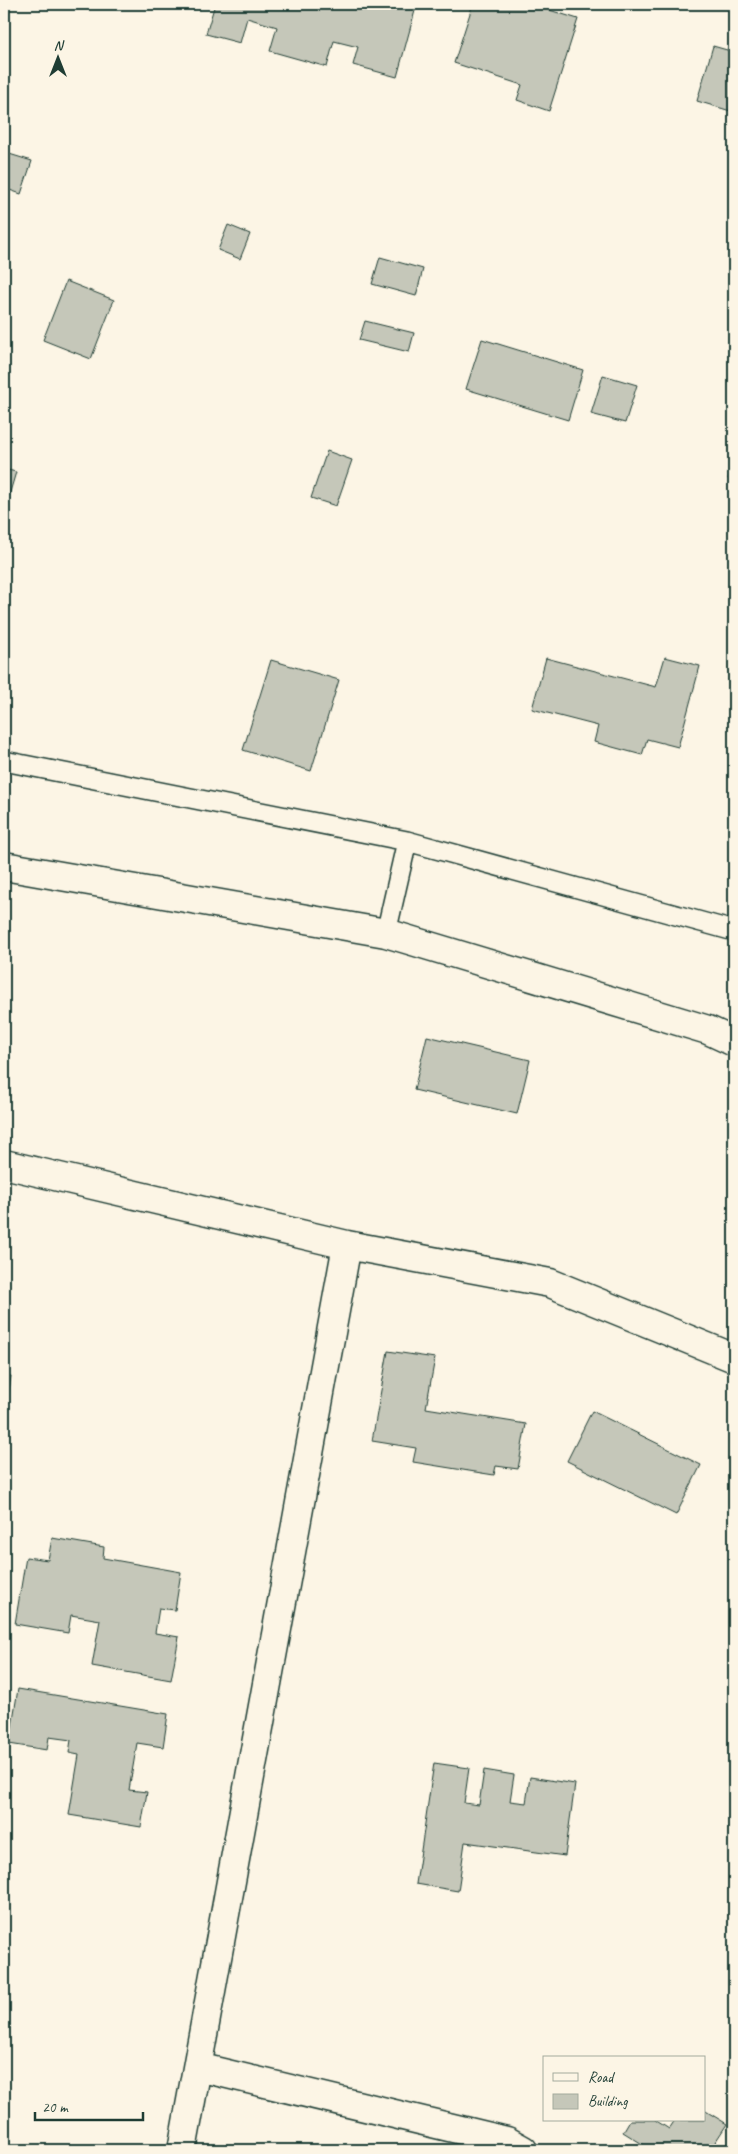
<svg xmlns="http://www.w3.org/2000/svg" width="738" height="2154" viewBox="0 0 738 2154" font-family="Caveat,sans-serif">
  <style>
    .building { fill: #c5c7b9; stroke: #1f3d34 }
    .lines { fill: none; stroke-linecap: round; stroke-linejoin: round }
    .service-casing { stroke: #1f3d34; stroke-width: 22 }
    .minor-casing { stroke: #1f3d34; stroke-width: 31 }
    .tertiary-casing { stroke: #1f3d34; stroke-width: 31 }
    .service { stroke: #fcf5e5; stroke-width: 19 }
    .minor { stroke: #fcf5e5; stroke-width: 28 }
    .tertiary { stroke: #fcf5e5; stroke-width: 28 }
  </style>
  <rect width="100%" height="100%" fill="#fcf5e5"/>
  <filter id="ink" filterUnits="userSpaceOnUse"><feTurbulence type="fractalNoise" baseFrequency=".02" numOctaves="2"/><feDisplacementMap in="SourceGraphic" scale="10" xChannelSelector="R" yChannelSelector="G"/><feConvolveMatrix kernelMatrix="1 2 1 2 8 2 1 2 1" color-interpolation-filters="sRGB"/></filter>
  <g filter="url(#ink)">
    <path class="building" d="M215,4h190l11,3 -19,70 -44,-12 5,-18 -24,-6 -7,26 -57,-16 7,-24 -30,-9 -7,25 -34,-9z
      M473,4h71l-1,4 35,11 -29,92 -32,-11 5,-15 -68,-22z
      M713,46l21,6v60l-37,-11z
      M6,153l26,8 -11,33 -17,-6v-28z
      M228,225l22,9 -10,25 -22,-9z
      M380,257l43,12 -7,27 -44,-12z
      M66,281l48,19 -23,59 -48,-19z
      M365,321l49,12 -5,19 -50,-12z
      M482,339l101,31 -15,50 -102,-31z
      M603,375l34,10 -12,38 -34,-9z
      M327,451l25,9 -16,46 -25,-8z
      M734,459v22l-6,-2z
      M4,469l12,3 -12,40z
      M665,657l35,9 -22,81 -31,-8 -5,16 -48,-13 4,-16 -66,-17 14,-51 110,29z
      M271,660l68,20 -28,91 -68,-21z
      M427,1036l103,24 -13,54 -103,-24z
      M388,1351l47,7 -9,50 100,16 -8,45 -22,-3 -2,9 -81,-13 3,-14 -44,-7z
      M4,1375l7,1 -6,45 -1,-1z
      M592,1411l109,54 -25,50 -109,-54z
      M52,1538l52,9 -1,11 78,14 -6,38 -16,-2 -4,25 24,4 -8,43 -79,-14 8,-46 -29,-5 -3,18 -53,-9 11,-67 22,3z
      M18,1689l150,25 -5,33 -26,-4 -8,47 18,2 -6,35 -72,-12 10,-60 -10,-2 2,-13 -22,-3 -2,13 -38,-6z
      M434,1763l35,5 -5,35 15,2 5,-35 30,5 -4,26 16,2 4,-26 45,7 -10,72 -100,-14 -7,49 -42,-7z
      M704,2110l23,14 -17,26h-58l-29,-18 7,-12h25l14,9 6,-9h29z"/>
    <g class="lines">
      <g class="service-casing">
        <path id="service" d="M4,761l403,80
          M386,933l21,-92 327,90"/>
      </g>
      <g class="minor-casing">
        <path id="minor" d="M4,1164l343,81 203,38 184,75
          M198,2067l309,74 16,9
          M182,2150l165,-905"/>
      </g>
      <g class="tertiary-casing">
        <path id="tertiary" d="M4,866l382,67 322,97 26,12"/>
      </g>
      <use href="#service" class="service"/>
      <use href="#minor" class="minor"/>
      <use href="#tertiary" class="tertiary"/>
    </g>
  </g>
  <rect width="738" height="2154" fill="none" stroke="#fcf5e5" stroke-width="20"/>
  <rect x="10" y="10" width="718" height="2134" fill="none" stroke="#1f3d34" stroke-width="2" filter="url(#ink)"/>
  <rect x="543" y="2056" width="162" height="65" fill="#fcf5e5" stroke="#a4ab9e"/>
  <rect x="553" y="2073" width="25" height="8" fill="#fcf5e5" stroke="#a4ab9e"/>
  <text x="588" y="2082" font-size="15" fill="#1f3d34">Road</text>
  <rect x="553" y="2094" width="25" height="15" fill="#c5c7b9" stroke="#a4ab9e"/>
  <text x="588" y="2106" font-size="15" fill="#1f3d34">Building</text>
  <g transform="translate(58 58)" stroke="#fcf5e5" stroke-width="4" paint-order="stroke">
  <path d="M0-4L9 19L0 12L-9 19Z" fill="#1f3d34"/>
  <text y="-8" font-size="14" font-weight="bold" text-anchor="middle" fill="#1f3d34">N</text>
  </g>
  <path d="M35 2112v8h108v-8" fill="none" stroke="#1f3d34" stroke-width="2.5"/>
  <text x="42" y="2112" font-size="15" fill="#1f3d34" stroke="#fcf5e5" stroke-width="4" paint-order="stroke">20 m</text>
</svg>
